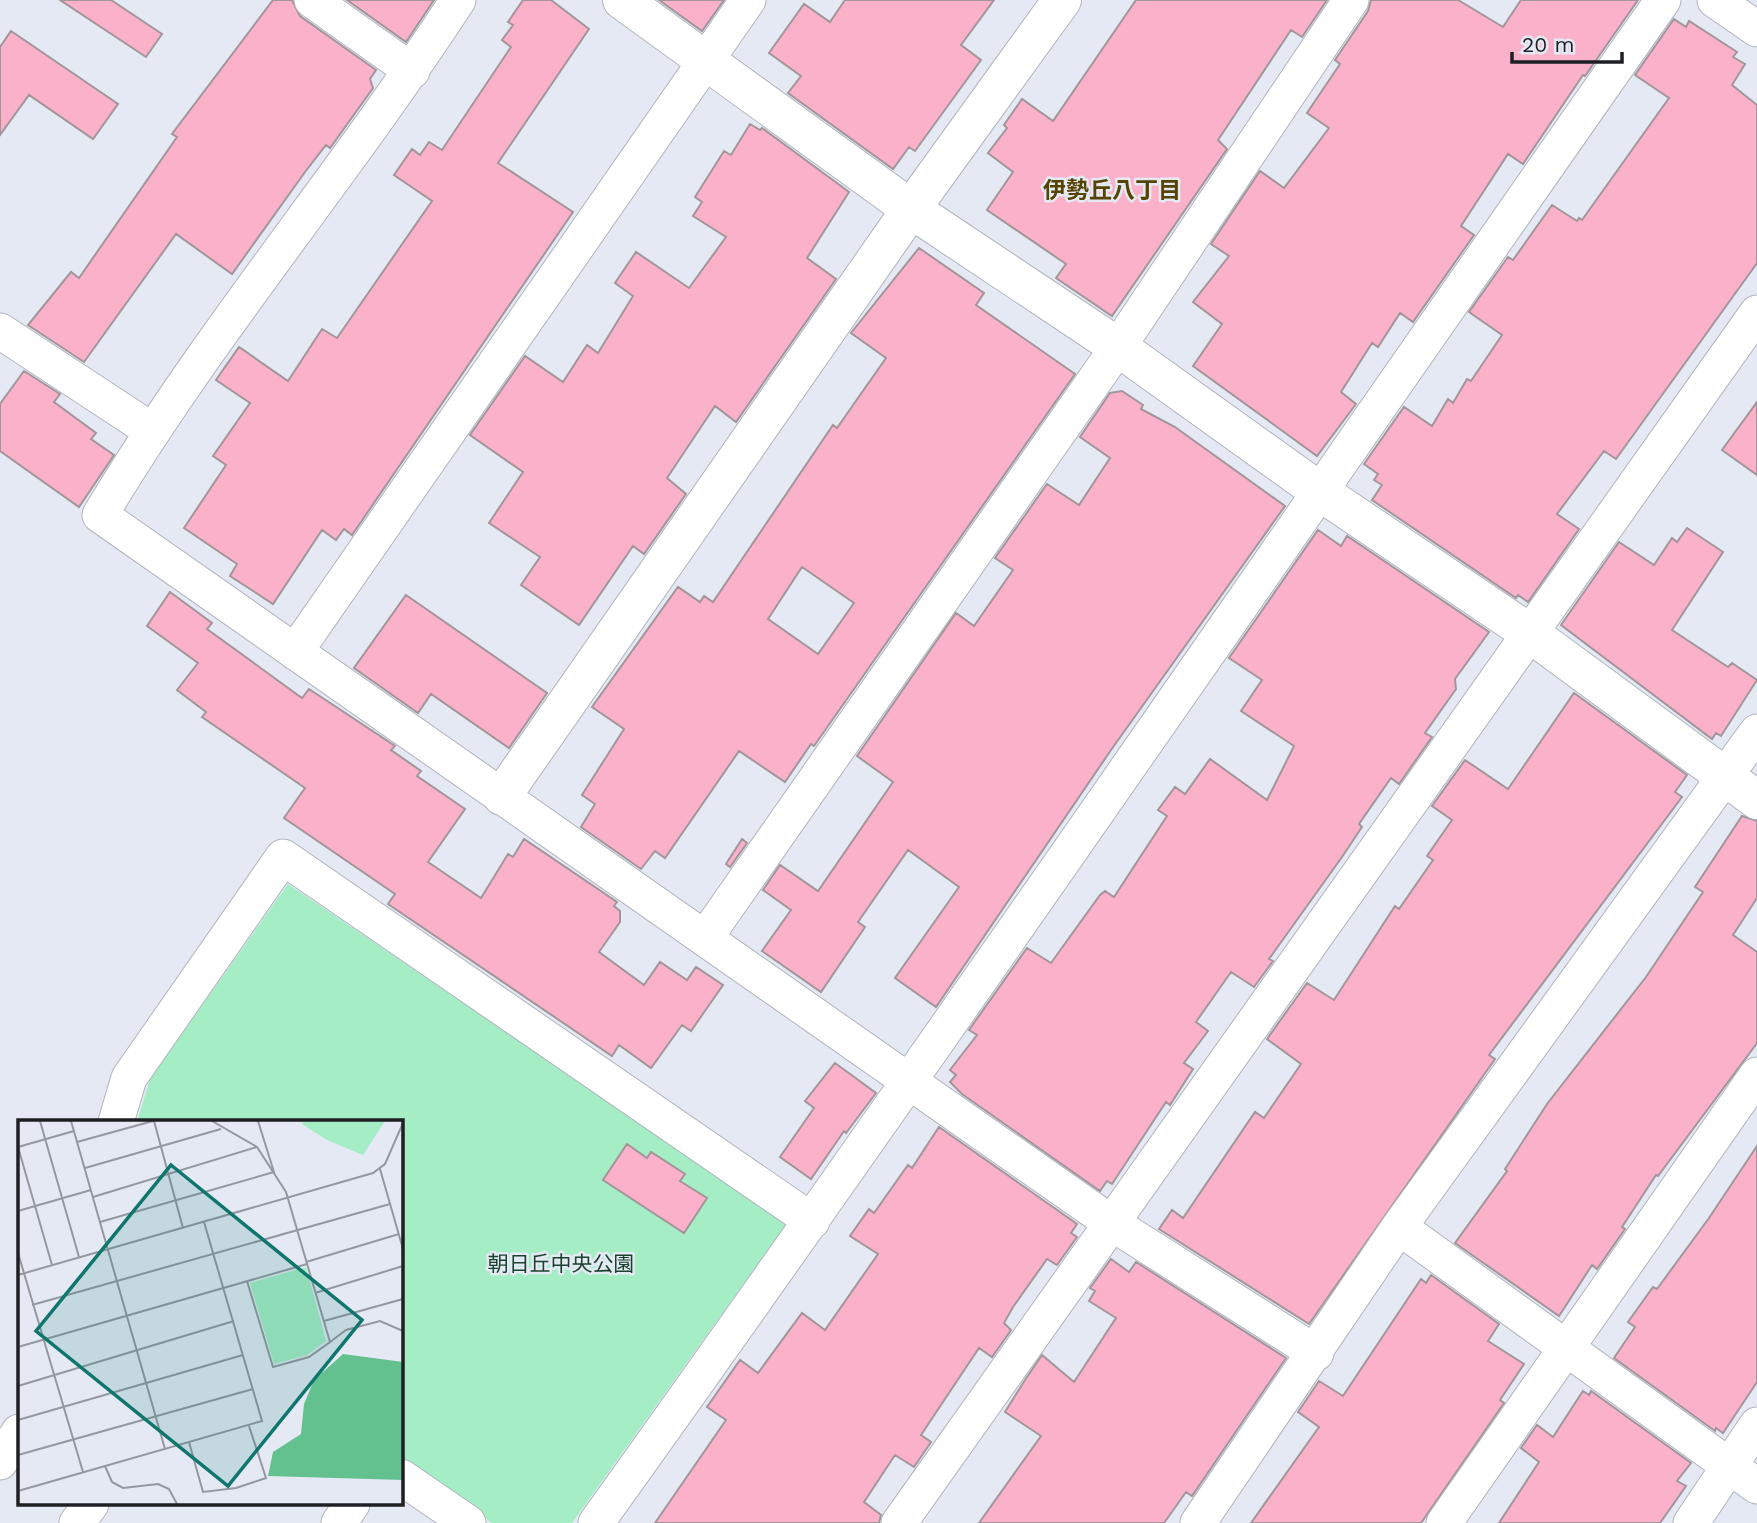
<svg xmlns="http://www.w3.org/2000/svg" width="1757" height="1523" viewBox="0 0 1757 1523" font-family="'Work Sans','Noto Sans JP',sans-serif">
  <style>
    .green { fill: #a5edc5 }
    .building { fill: #fcb1ca; stroke: #a2969a; stroke-width: 2; fill-rule: evenodd }
    .lines { fill: none; stroke-linecap: round; stroke-linejoin: round }
    .minor-casing { stroke: #b0b4be; stroke-width: 37 }
    .tertiary-casing { stroke: #b0b4be; stroke-width: 40 }
    .minor { stroke: #fff; stroke-width: 35 }
    .tertiary { stroke: #fff; stroke-width: 38 }
    .labels { text-anchor: middle; stroke-width: 5; stroke-linejoin: round; paint-order: stroke }
    .park-label { font-size: 21px; fill: #1a422e; stroke: #e4e9f4 }
    .neighbourhood-label { font-size: 23px; font-weight: bold; fill: #554300; stroke: #e4e9f4 }
    .inset-road { fill: none; stroke: #9498a0; stroke-width: 2 }
    .view { fill: #0f766e; fill-opacity: 0.15; stroke: #0f766e; stroke-width: 3.5 }
    .inset-edge { fill: none; stroke: #1d1f23; stroke-width: 3.5 }
  </style>
  <rect width="100%" height="100%" fill="#e4e9f4"/>
  <path class="green" d="M288,884l499,339 -215,300h-80l-91,-66v-335h-264l13,-43z"/>
  <path class="building" d="M60,0h51l51,34 -16,23z
    M273,0h19l8,16 76,54 -6,9 3,9 -43,60 -4,-3 -21,27 -73,102 -56,-40 -92,128 -56,-37 43,-53 8,6 98,-141 -5,-3z
    M347,0h87l-28,42z
    M523,0h28l38,29 -91,134 75,49 -221,323 -8,-6 -8,11 -14,-10 -49,74 -43,-28 7,-12 -53,-36 42,-63 -13,-9 37,-53 -34,-23 23,-33 49,34 34,-52 15,9 95,-137 -38,-26 18,-26 8,6 9,-13 13,8 69,-103 -9,-7 11,-15 -5,-3z
    M659,0h65l-22,31z
    M845,0h149l-33,45 20,15 -66,91 -6,-4 -16,22 -105,-76 13,-17 -32,-23 35,-49 26,18z
    M1136,0h191l-25,37 -11,-7 -73,110 9,9 -115,167 -56,-38 10,-14 -79,-54 26,-38 -25,-19 19,-25 -3,-3 18,-26 31,22z
    M1371,0h87l45,27 18,-27h117l-53,76 -2,-1 -60,89 -15,-10 -47,72 13,9 -61,87 -13,-9 -22,34 -6,-4 -31,49 15,12 -39,52 -124,-90 29,-42 -29,-22 36,-46 -18,-12 49,-73 24,17 45,-60 -22,-15 33,-49 -5,-4 33,-49z
    M1674,19l12,8 3,-6 48,31 -4,5 12,7 -13,21 25,20v158l-141,196 -12,-8 -47,63 22,15 -51,73 -10,-7 -2,3 -144,-98 10,-15 -8,-5 4,-6 -14,-10 40,-57 28,19 16,-27 5,4 14,-24 4,2 31,-46 -33,-23 39,-55 5,3 39,-55 25,16 2,-3 3,2 87,-122 -34,-23z
    M11,31l107,73 -25,35 -64,-44 -29,40v-88z
    M750,124l10,6 2,-2 87,64 -42,66 29,21 -100,143 -21,-16 -48,72 19,16 -42,60 -11,-8 -54,79 -58,-40 19,-28 -51,-34 34,-51 -53,-37 55,-79 38,26 24,-37 11,8 35,-57 -18,-13 21,-31 53,36 37,-51 -33,-21 9,-14 -7,-5 29,-46 7,4z
    M919,248l65,45 -8,12 99,69 -261,372 -3,-2 -26,38 -46,-31 -74,107 -10,-7 -14,18 -60,-42 14,-23 -13,-9 42,-66 -32,-22 86,-120 22,15 4,-6 9,6 120,-177 4,3 49,-70 -35,-25zM802,567l52,36 -36,51 -50,-35z
    M24,371l36,23 -6,8 42,31 -5,6 23,16 -35,52 -79,-56v-47z
    M1122,391l21,14 -2,4 34,18 110,79 -174,244 -175,257 -41,-29 64,-91 -51,-37 -50,72 7,5 -44,65 -59,-41 29,-41 -28,-20 17,-25 38,26 75,-109 -36,-26 99,-143 18,13 39,-56 -18,-12 52,-74 32,21 31,-47 -30,-21 30,-44z
    M1757,402v73l-35,-25z
    M1687,528l36,24 -51,78 56,37 4,-4 25,17 -36,56 -5,-3 -4,6 -151,-114 58,-83 35,23 18,-27 5,4z
    M1318,530l23,16 6,-10 142,96 -34,47 1,10 -31,44 7,4 -33,47 -8,-6 -32,46 3,3 -20,30 -73,102 4,2 -19,26 -23,-15 -35,50 12,9 -24,32 9,6 -23,36 -4,-3 -54,82 -5,-3 -7,10 -138,-97 -12,-12 6,-7 -6,-5 27,-35 -8,-5 58,-82 24,15 49,-68 5,-4 9,6 53,-81 -9,-6 17,-23 10,7 25,-35 57,41 27,-54 -53,-35 21,-31 -33,-22z
    M170,592l42,31 -5,6 95,69 7,-9 86,57 -4,4 30,21 -4,5 48,33 -37,53 53,36 27,-44 5,3 11,-18 93,63 -3,4 6,5v11l-21,30 45,33 16,-23 27,18 9,-13 27,18 -32,46 -9,-6 -31,43 -32,-23 -7,11 -224,-152 7,-10 -111,-76 21,-30 -103,-71 4,-5 -29,-22 21,-27 -51,-37z
    M406,595l141,98 -38,55 -78,-54 -13,19 -64,-45z
    M1574,693l113,82 -12,17 7,5 -193,258 6,4 -186,265 -150,-95 13,-19 11,8 72,-106 9,6 37,-54 -34,-25 40,-56 27,17 61,-94 4,3 34,-49 -6,-4 25,-36 -20,-14 33,-46 43,29z
    M1742,816l15,5v77l-24,37 24,17v91l-99,133 -2,-1 -34,52 3,2 -28,40 -5,-4 -33,51 -104,-73 52,-72 -2,-2 42,-65 99,-127 57,-85 -8,-5z
    M742,839l5,4 -17,24 -4,-3z
    M835,1063l41,30 -30,40 -2,-2 -33,48 -31,-22 34,-49 -9,-7z
    M939,1127l138,97 -6,9 6,4 -20,28 -10,-6 -34,48 -9,16 7,7 -19,27 -13,-9 -58,87 10,7 -17,25 -19,-12 -31,47 17,13 -2,8h-224l71,-103 -19,-13 33,-47 18,13 44,-60 23,17 53,-76 -28,-18 19,-27 5,4 34,-48 4,3z
    M627,1144l20,14 4,-6 34,22 -5,7 27,17 -23,35 -81,-53z
    M1757,1146v236l-34,51 -7,-5 -1,3 -101,-73 21,-31 -7,-5 25,-35 4,2 52,-71z
    M1111,1259l18,13 7,-10 150,96 -94,138 -6,-4 -22,31h-185l62,-87 -36,-24 20,-32 17,-25 32,27 42,-64 -27,-17 6,-10 -5,-3z
    M1431,1275l68,49 -11,17 36,23 -24,36 4,3 -83,120h-170l68,-96 -21,-15 21,-31 24,15 78,-117 5,4z
    M1583,1391l6,4 2,-4 100,72 -14,18 9,5 -26,37h-161l40,-61 -18,-14 16,-23 16,12z"/>
  <g class="lines">
    <g class="minor-casing">
      <path id="minor" d="M312,0l100,71
        M458,0c-114,175 -251,336 -358,515l1010,707 206,131
        M1715,0l42,29
        M0,331l151,99
        M295,652l453,-652
        M705,938l413,-591 233,-347
        M116,1122l13,-44 154,-221 529,364
        M1399,1227l358,259
        M0,1462l19,-30
        M401,1477l67,46
        M77,1523l14,-19
        M339,1523l13,-19
        M596,1523c361,-504 711,-1016 1067,-1523
        M899,1523l858,-1210
        M1198,1523l201,-296 358,-495
        M1444,1523l313,-448
        M1691,1523l66,-98"/>
    </g>
    <g class="tertiary-casing">
      <path id="tertiary" d="M622,0l289,209 207,138 201,144 212,143 226,166
        M502,796l409,-587 151,-209"/>
    </g>
    <use href="#minor" class="minor"/>
    <use href="#tertiary" class="tertiary"/>
  </g>
  <g class="labels">
    <g class="park-label">
      <text x="561" y="1271">朝日丘中央公園</text>
    </g>
    <g class="neighbourhood-label">
      <text x="1112" y="198">伊勢丘八丁目</text>
    </g>
  </g>
  <g transform="translate(18 1120)">
    <rect width="385" height="385" fill="#e4e9f4"/>
    <path d="M286,1h81l-22,34 -36,-15 -25,-16zM288,147l20,74 -19,14 -33,9 -24,-81z" fill="#a5edc5"/>
    <path d="M325,234l60,8v118l-135,-4 5,-24 28,-18 3,-30 10,-24z" fill="#63c190"/>
    <path class="inset-road" d="M22,1l39,136M53,1l94,328M136,1l29,107M194,1l45,26 29,45 44,150 -21,15 -36,10 -26,-86M59,22l76,-21M0,27l34,118M0,27l56,-16M67,48l136,-39M362,49l23,80M75,77l164,-50M0,91l73,-21M82,102l174,-50 -16,-51M0,133l65,219M288,142l93,-28M0,155l355,-102 12,-9 18,-41M297,173l88,-27M14,185l358,-101M306,201l79,-22M312,222l16,-12 34,-9 23,10M0,227l289,-83M0,266l216,-65M0,300l225,-65M171,322l14,50 33,-4 30,-10 -17,-52M0,335l235,-66M87,346l7,16 11,6 35,-4 11,5 8,15M0,371l244,-70 -58,-199"/>
    <path class="view" d="M153,45l191,155 -134,166 -192,-155z"/>
    <rect width="385" height="385" class="inset-edge"/>
  </g>
  <path d="M1512 52v10h110v-10" fill="none" stroke="#1d1f23" stroke-width="3.5"/>
  <text x="1522" y="52" font-size="21" fill="#1d1f23" stroke="#e4e9f4" stroke-width="5" paint-order="stroke">20 m</text>
</svg>
